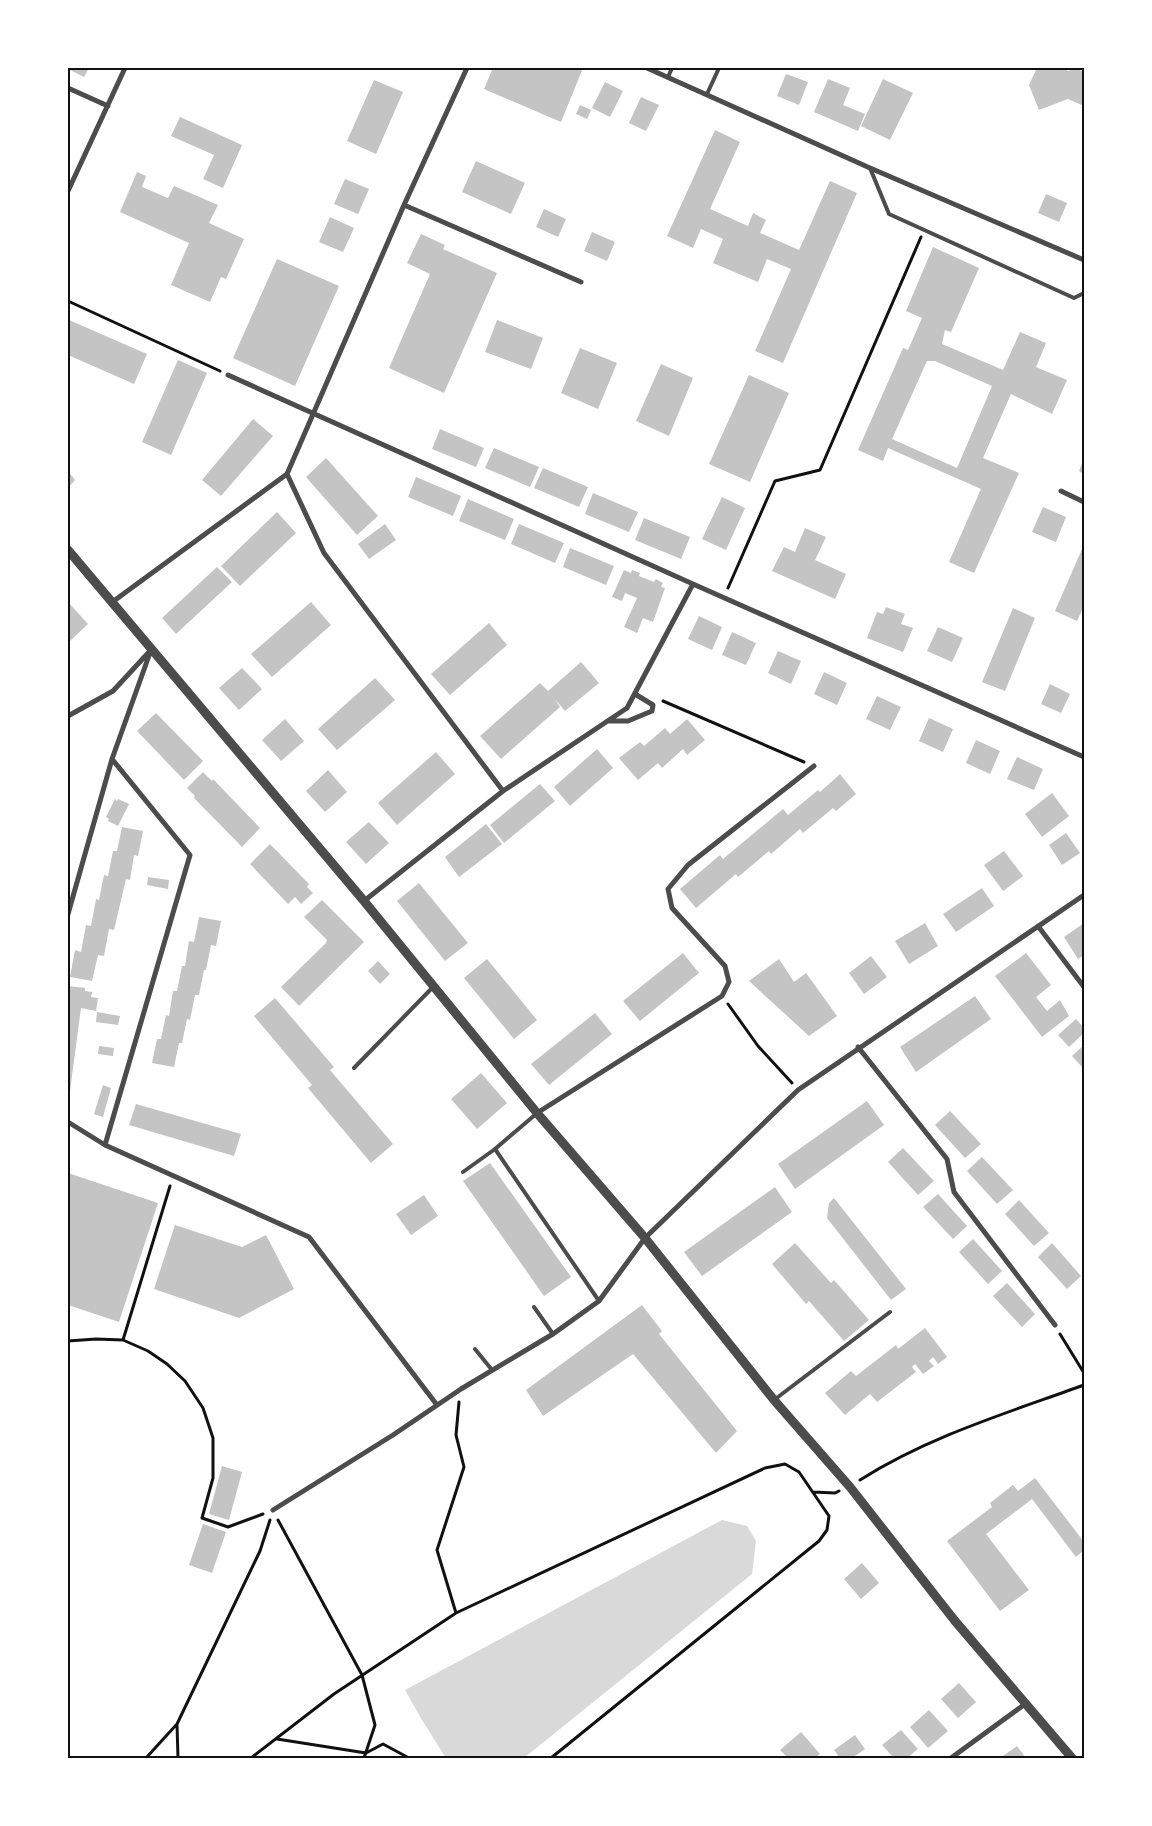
<svg xmlns="http://www.w3.org/2000/svg" width="1152" height="1826" viewBox="0 0 1152 1826" font-family="'Space Grotesk',sans-serif">
  <style>
    .water { fill: #d9d9d9 }
    .building { fill: #c4c4c4; fill-rule: evenodd }
    .lines { fill: none; stroke-linecap: round; stroke-linejoin: round }
    .path { stroke: #111; stroke-width: 3 }
    .service { stroke: #4c4c4c; stroke-width: 4 }
    .minor { stroke: #4c4c4c; stroke-width: 5 }
    .tertiary { stroke: #4c4c4c; stroke-width: 9 }
    .neatline { fill: none; stroke: #111; stroke-width: 2 }
  </style>
  <rect width="100%" height="100%" fill="#fff"/>
  <path class="water" d="M722,1520l25,6 9,15 -4,33 -228,184h-78l-24,-38 -17,-30z"/>
  <path class="building" d="M68,68h21l-5,9 -16,-8z
    M493,68h90l-22,54 -77,-33z
    M1037,68h25l7,3 2,-3h4l9,4v34l-16,-7 -29,11 -10,-25z
    M786,74l22,8 -9,23 -22,-9z
    M828,79l22,9 -7,17 22,9 -7,17 -44,-19z
    M883,79l30,14 -23,47 -29,-14z
    M374,80l29,12 -27,62 -29,-13z
    M605,82l18,9 -13,26 -18,-9z
    M641,97l18,8 -13,26 -17,-8z
    M580,105l11,5 -4,9 -11,-5z
    M180,117l62,28 -19,43 -20,-9 11,-24 -43,-19z
    M715,130l25,12 -30,67 38,17 5,-13 13,7 -6,13 39,17 31,-69 27,12 -74,170 -28,-12 36,-82 -24,-10 -9,23 -45,-19 10,-24 -22,-10 -8,19 -26,-12z
    M476,161l49,22 -14,31 -49,-22z
    M137,172l9,4 -4,11 26,11 6,-12 44,19 -9,18 35,16 -18,40 -5,-2 -11,25 -39,-17 18,-42 -69,-31z
    M345,179l24,10 -11,25 -24,-10z
    M1046,194l21,9 -8,19 -21,-9z
    M544,209l22,10 -8,18 -22,-10z
    M330,217l24,11 -11,24 -24,-10z
    M592,232l23,10 -8,19 -23,-10z
    M421,234l24,11 -2,4 54,24 -53,120 -55,-25 41,-94 -23,-11z
    M933,247l46,21 -28,64 -6,-2 -3,14 61,26 17,-38 26,11 -10,24 31,13 -15,34 -41,-20 -28,64 36,15 -45,100 -25,-11 32,-73 -93,-41 -5,13 -25,-11 45,-102 5,2 14,-32 -16,-7zM927,361h8l57,25 -35,82 -65,-29z
    M277,259l62,27 -44,100 -62,-28z
    M69,320l78,34 -13,30 -66,-29z
    M497,320l46,18 -12,31 -46,-17z
    M580,348l37,15 -19,46 -37,-16z
    M178,360l29,13 -36,82 -29,-13z
    M661,364l32,14 -24,58 -33,-15z
    M749,375l40,18 -39,89 -41,-18z
    M253,419l20,17 -52,60 -19,-16z
    M440,429l44,19 -8,19 -44,-18z
    M494,448l45,19 -9,20 -45,-19z
    M326,458l52,58 -21,19 -51,-58z
    M1084,458v16l-5,-3z
    M543,468l45,19 -9,20 -45,-19z
    M68,471l7,9 -7,8z
    M416,477l45,19 -8,20 -45,-19z
    M593,493l45,19 -9,20 -44,-18z
    M722,497l23,11 -19,42 -24,-11z
    M468,499l46,20 -9,21 -46,-19z
    M1043,507l23,10 -10,25 -24,-10z
    M277,512l19,21 -56,53 -19,-20z
    M644,518l46,19 -9,22 -46,-19z
    M385,524l11,16 -27,19 -11,-15z
    M519,524l45,19 -9,20 -44,-19z
    M805,528l21,9 -11,23 31,14 -11,25 -63,-28 12,-24 11,5z
    M570,548l44,18 -8,19 -43,-18z
    M1082,549l2,1v56l-7,15 -22,-10z
    M217,567l15,15 -56,52 -14,-16z
    M624,570l7,3 1,-3 8,3 -1,3 15,6 2,-3 7,4 -2,4 4,1 -12,34 -10,-4 -6,15 -13,-6 13,-29 -12,-5 -3,8 -10,-4z
    M68,602l20,22 -19,18 -1,-2z
    M311,602l20,23 -59,52 -21,-23z
    M886,607l19,7 -4,10 12,4 -10,24 -36,-14 10,-26 6,2z
    M1013,608l22,10 -30,73 -23,-9z
    M699,616l23,11 -10,23 -24,-11z
    M489,623l18,22 -57,50 -19,-21z
    M938,627l25,11 -11,24 -25,-11z
    M732,632l24,11 -10,22 -24,-10z
    M778,651l23,10 -10,23 -23,-11z
    M581,662l18,21 -34,28 -10,-12 5,8 -59,52 -21,-23 60,-53 8,8z
    M242,668l20,21 -23,21 -20,-22z
    M824,672l23,11 -10,22 -23,-11z
    M375,678l20,22 -58,50 -19,-21z
    M1050,684l20,10 -9,19 -20,-9z
    M877,696l24,11 -11,23 -24,-11z
    M156,713l47,48 -19,19 -47,-49z
    M929,718l24,11 -10,23 -24,-11z
    M285,719l19,22 -23,20 -19,-21z
    M687,719l18,21 -18,15 -4,-6 -21,19 -4,-5 -20,17 -19,-22 21,-16 4,4 21,-18 5,6z
    M976,740l24,11 -10,23 -24,-11z
    M597,749l16,19 -43,38 -16,-19z
    M436,752l19,22 -58,51 -19,-22z
    M1017,757l26,12 -9,21 -27,-11z
    M328,770l19,22 -22,20 -19,-21z
    M203,772l9,9 1,-2 47,49 -18,19 -48,-49 1,-2 -8,-8z
    M840,774l16,20 -20,17 -3,-3 -30,25 -3,-4 -29,25 -2,-3 -31,26 -2,-3 -40,34 -16,-19 40,-34 3,4 60,-50 5,6 30,-25 2,2z
    M540,784l15,17 -51,42 -14,-18z
    M1052,793l17,23 -27,21 -17,-23z
    M115,799l2,2 1,-2 11,5 -11,22 -10,-5 1,-2 -3,-2z
    M369,822l20,21 -23,21 -20,-22z
    M486,824l16,20 -43,33 -14,-20z
    M122,827l21,4 -5,25 -4,-1 -4,25 -4,-1 -12,51 -5,-1 -5,27 -6,-1 -6,26 -22,-4 5,-27 6,2 5,-27 5,1 5,-27 3,1 5,-25 4,1 5,-25h4z
    M1066,833l14,20 -18,12 -13,-20z
    M270,844l39,40 -2,3 6,6 -12,11 -6,-7 -7,7 -38,-40z
    M1004,851l19,25 -20,15 -19,-26z
    M148,877l21,3 -1,9 -21,-4z
    M419,883l49,60 -23,18 -48,-60z
    M982,888l12,18 -38,26 -13,-18z
    M322,900l42,42 -65,64 -18,-19 45,-44 1,-3 -23,-23z
    M199,917l22,4 -5,25 -5,-1 -5,25h-2l-5,25h-4l-5,25 -3,-1 -5,24h-3l-5,24 -22,-4 5,-24h4l5,-24 3,1 4,-25h4l5,-25h3l4,-25 5,1z
    M925,923l13,23 -29,18 -14,-23z
    M1084,923v32l-6,4 -14,-22z
    M683,953l16,20 -59,48 -17,-20z
    M1026,953l25,32 -15,12 11,14 13,-11 9,16 -27,21 -47,-61z
    M871,956l16,21 -23,17 -15,-21z
    M487,959l50,61 -23,19 -50,-61z
    M779,959l15,23 12,-9 31,43 -28,20 -60,-55z
    M378,961l12,13 -10,10 -12,-13z
    M68,986l17,2v3l7,1 -1,5 7,1 -2,13 -15,-3 -11,83h-2z
    M975,996l16,23 -75,53 -16,-25z
    M275,998l59,69 -4,3 63,74 -22,19 -63,-75 4,-3 -58,-69z
    M97,1012l23,4 -2,9 -22,-3z
    M595,1013l17,21 -63,51 -18,-21z
    M1076,1019l8,9v5l-15,14 -11,-12z
    M1084,1045v23h-1l-11,-12z
    M99,1046l15,2 -1,8 -15,-2z
    M481,1073l26,30 -30,26 -26,-30z
    M103,1085l8,3 -8,29 -9,-3z
    M867,1101l17,24 -89,64 -17,-25z
    M136,1104l105,30 -7,22 -105,-31z
    M950,1111l31,33 -16,14 -30,-33z
    M903,1148l31,33 -16,14 -30,-33z
    M982,1157l31,33 -16,14 -30,-33z
    M490,1163l81,114 -27,19 -81,-115z
    M68,1173l90,30 -39,119 -51,-17z
    M775,1187l17,25 -90,64 -18,-24z
    M938,1194l29,32 -14,13 -30,-32z
    M424,1195l14,21 -27,19 -15,-21z
    M834,1198l72,91 -15,11 -64,-82 2,-15z
    M1019,1200l30,33 -15,13 -29,-32z
    M175,1225l67,22 24,-12 28,54 -55,29 -85,-29z
    M973,1239l29,32 -14,13 -29,-32z
    M795,1243l36,40 3,-3 35,40 -25,21 -35,-40 -3,3 -34,-40z
    M1052,1243l29,33 -14,13 -29,-32z
    M1007,1283l28,31 -13,13 -29,-31z
    M642,1305l20,26 -3,3 78,97 -21,22 -83,-99 -90,62 -17,-26z
    M925,1328l22,29 -9,7 -5,-7 -4,4 5,5 -11,8 -8,-10 -3,3 4,5 -39,30 -7,-8 -25,21 -20,-22 26,-22 5,5 40,-31 2,4z
    M222,1466l20,6 -13,48 -20,-6z
    M1035,1478l49,64v8l-8,7 -44,-58 -46,35 43,56 -29,21 -53,-70 45,-34 -2,-4 23,-18 5,6z
    M203,1524l23,8 -14,41 -23,-8z
    M862,1563l17,20 -18,16 -17,-20z
    M959,1683l17,19 -18,16 -17,-19z
    M929,1710l19,21 -20,17 -18,-21z
    M901,1730l17,19 -11,9h-13l-12,-13z
    M801,1732l19,22 -5,4h-27l-8,-8z
    M855,1735l10,14 -13,9h-12l-6,-8z
    M1017,1746l9,12h-26z"/>
  <g class="lines">
    <path class="path" d="M68,301l152,70
      M728,588l47,-107 45,-11 101,-233
      M663,701l141,61
      M728,1004l30,42 34,37
      M1060,1334l24,39
      M123,1340l25,11 19,13 18,17 18,27 10,30v40l-11,40 26,9 35,-13
      M68,1341l28,-2 27,1 47,-154
      M860,1480c70,-44 147,-67 224,-95
      M813,1492l22,1 4,-2
      M278,1520l84,155 13,50 -11,33
      M456,1613l309,-145 20,-4 14,8 30,44 -2,14 -8,11 -268,217
      M177,1724l1,34
      M277,1739l89,14 17,-9 26,14
      M146,1758l31,-34 83,-173 10,-31
      M251,1758l83,-64 122,-81 -19,-63 27,-83 -8,-32 3,-33"/>
    <path class="service" d="M668,77l4,-9
      M707,94l12,-26
      M870,168l19,46 185,84 10,-5
      M354,1068l79,-81
      M495,1149l104,152
      M463,1172l32,-23 41,-35
      M534,1307l19,27
      M475,1349l17,21
      M774,1400l116,-88"/>
    <path class="minor" d="M647,68l223,100 214,92
      M68,88l40,18
      M68,191l57,-123
      M404,205l177,77
      M228,375l465,209 391,173
      M287,474l37,79 179,238
      M1061,491l23,11
      M111,603l176,-129 117,-269 63,-137
      M68,716l45,-25 36,-39
      M609,721h19l24,-10 1,-6 -18,-11
      M364,901l139,-110 124,-83 66,-124
      M68,914l44,-155 39,-109
      M1038,926l46,61
      M858,1047l89,112 7,33 101,133
      M537,1113l185,-117 7,-14 -4,-16 -53,-58 -4,-19 20,-24 126,-99
      M68,1122l37,23 204,92 128,168
      M105,1145l85,-290 -78,-96
      M273,1510l120,-75 68,-46 92,-55 46,-33 46,-63 153,-148 286,-195
      M951,1758l74,-54"/>
    <path class="tertiary" d="M68,550l296,351 173,212 108,125 129,162 76,87 105,134 117,137"/>
  </g>
  <rect width="1152" height="1826" fill="none" stroke="#ffffff" stroke-width="138"/>
  <rect x="69" y="69" width="1014" height="1688" class="neatline"/>
</svg>
